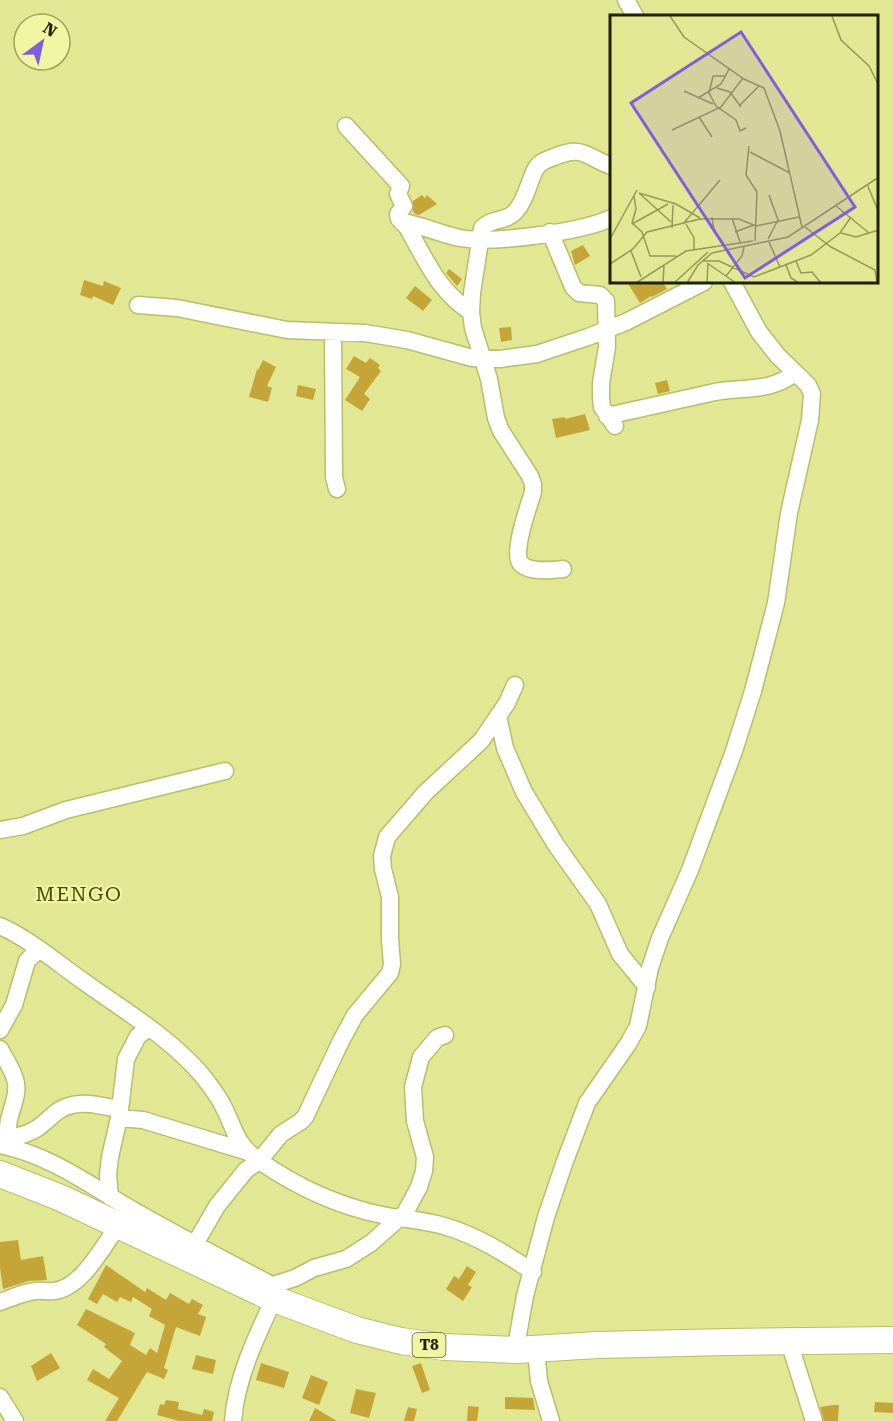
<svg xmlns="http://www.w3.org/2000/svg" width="893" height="1421" viewBox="0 0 893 1421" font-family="'Roboto Serif',serif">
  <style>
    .building { fill: #c6a538 }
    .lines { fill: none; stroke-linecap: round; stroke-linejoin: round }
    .minor-casing { stroke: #b9be6c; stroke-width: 19 }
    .highway-casing { stroke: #b9be6c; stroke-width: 28 }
    .minor { stroke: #fff; stroke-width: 16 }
    .highway { stroke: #fff; stroke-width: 26 }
    .labels { text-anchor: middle; stroke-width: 4.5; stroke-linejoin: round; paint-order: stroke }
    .shield { fill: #eff5a1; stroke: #5e6130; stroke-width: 1.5 }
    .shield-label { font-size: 15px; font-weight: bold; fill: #202100 }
    .quarter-label { font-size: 20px; letter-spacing: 1.5px; fill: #474902; stroke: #eff5a1 }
    .inset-road { fill: none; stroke: #949859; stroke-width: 1.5 }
    .view { fill: #7f60da; fill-opacity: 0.15; stroke: #7f60da; stroke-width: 3 }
    .inset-edge { fill: none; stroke: #202100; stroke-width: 3 }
  </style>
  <rect width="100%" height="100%" fill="#e2e794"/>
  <path class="building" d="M422,195l3,3 2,-3 10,9 -18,11 -4,-1 -2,-3v-10z
    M583,245l7,11 -15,9 -4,-14z
    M449,269l13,10 -5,7 -11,-13z
    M84,280l19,6 1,-5 17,7 -8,17 -20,-9 -1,3 -12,-4z
    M627,282h36l4,7 -15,8 -1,-1 -11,7z
    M415,286l17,14 -9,11 -17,-13z
    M511,327l1,13 -11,2 -2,-14z
    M354,356l12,7 4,-5 10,7 -2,3 3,3 -17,23 6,5 -8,12 -17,-11 15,-23 -14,-8z
    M263,360l13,7 -9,19 5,2 -4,14 -19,-5 8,-28 1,1z
    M667,380l3,11 -12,3 -3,-11z
    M298,385l18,4 -3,11 -17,-4z
    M585,414l5,16 -34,8 -4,-19 13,-2v2z
    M18,1240l3,20 22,-4 4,24 -18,1 -26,8 -3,-21v-26z
    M106,1265l39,27 2,-4 19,12 4,-7 19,11 3,-5 11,6 -5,9 8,3 -6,19 -24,-9 -12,41 4,2 -4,9 -17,-7 -30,49h-12l14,-23 -32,-18 6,-11 16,10 13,-18 -18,-14 2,-3 -29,-19 9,-16 49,24 -5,12 16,10 4,-7 7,5 8,-28 -16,-9 3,-7 -19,-12 -2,5 -11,-5 -3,5 -14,-8 -6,10 -9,-5z
    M467,1266l9,6 -8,13 4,2 -9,14 -17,-12 8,-13 5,3z
    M51,1353l9,15 -23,13 -6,-15z
    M196,1355l20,5 -3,14 -21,-5z
    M261,1363l28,9 -5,16 -28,-8z
    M421,1363l9,27 -8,3 -10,-27z
    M311,1375l17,7 -9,23 -17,-7z
    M356,1389l20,4 -7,25 -19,-5z
    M505,1397l28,1 2,12 -30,-1z
    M166,1400l13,2 -1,7 24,6 2,-6 10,3 -2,9h-33l-22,-6 3,-11 4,1z
    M875,1402l18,1v10l-19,-1z
    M833,1405h6l-1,16h-14l-4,-14z
    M468,1406l11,1 -2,14h-10z
    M408,1407l9,2 -3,12h-10z
    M315,1408l22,13h-28z"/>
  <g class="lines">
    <g class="minor-casing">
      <path id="minor" d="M626,0l9,16
        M346,126l55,60 -3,8 6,12 -6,8 1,5 8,8c19,33 31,64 64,85
        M402,222c20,3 38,12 58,16 32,6 122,-6 151,-20
        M550,232l23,55 6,6 21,2 6,6 1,46 -6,36v15l1,9 13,19
        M138,305l39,3 110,22 78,3 42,7 65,18 28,1 37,-5 51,-17 38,-15 78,-40
        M333,332l1,145 3,12
        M607,416c36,-8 72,-16 108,-24 28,-5 57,0 79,-19
        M563,569c-12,1 -32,4 -42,-5 -10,-9 8,-59 12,-72v-8l-3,-8 -29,-45 -5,-13 -7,-39 -16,-51 -2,-16 1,-19 10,-65c9,-10 24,-6 33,-16 11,-12 13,-28 20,-42 4,-8 11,-10 19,-13 29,-12 31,-1 57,9
        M498,716l7,32 19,44 32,53 42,59 22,50 27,33
        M0,830l23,-4 43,-16 159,-39
        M0,926c31,14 56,36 83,55 40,29 85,55 118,93 9,11 19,24 25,38 10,21 11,33 32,48 36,25 80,46 124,55 20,4 42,5 62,11 32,9 62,28 89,46
        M0,1030l14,-25 13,-44 12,-12
        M0,1049c5,10 14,22 16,34 3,19 -12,34 -7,55
        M119,1118l24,2 102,31
        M0,1141c12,-4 25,-5 36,-12 14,-9 19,-20 36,-24 15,-4 33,2 48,4
        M0,1145c48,9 90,40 131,64 45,26 91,50 137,74
        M110,1197l-2,-22 2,-18 9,-39 7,-59 12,-23 11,-8
        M195,1244l22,-38 29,-36 13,-9 22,-27 19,-12 5,-5 35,-74 15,-28 35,-42 2,-9 -2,-25v-42l-7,-28 -1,-13 5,-19 39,-45 55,-51 26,-38 8,-18
        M273,1285l22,-7 19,-10 32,-9 25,-16 34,-30 14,-26 5,-16 1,-14 -10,-36 -2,-34 8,-30 16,-19 8,-3
        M0,1302c12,-4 23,-10 36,-11 6,-1 12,1 18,0 28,-3 49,-45 64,-65
        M789,1342l25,79
        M517,1350l1,-15 7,-39 21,-79 19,-56 22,-58 41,-59 10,-18 12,-58 10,-30 30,-68 44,-119 19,-60 23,-88 13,-90 21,-93 2,-26 -4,-9 -30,-29 -19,-24 -27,-50
        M536,1350l3,31 12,40
        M0,1397l15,24
        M233,1421c3,-42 23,-84 41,-122"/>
    </g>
    <g class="highway-casing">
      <path id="highway" d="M0,1174l61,24 213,101 83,31 44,11 43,6 73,3 80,-5 131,-3 165,-2"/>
    </g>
    <use href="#minor" class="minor"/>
    <use href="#highway" class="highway"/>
  </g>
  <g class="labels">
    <rect class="shield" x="412.5" y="1333" width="33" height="24" rx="4.5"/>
    <g class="shield-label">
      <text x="429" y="1350">T8</text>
    </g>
    <g class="quarter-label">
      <text x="79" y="901">MENGO</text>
    </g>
  </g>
  <g transform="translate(610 15)">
    <rect width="268" height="268" fill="#e2e794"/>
    <path class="inset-road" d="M60,1l14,21 60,42 20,9 16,43 22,96M222,1l9,24 28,26 10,20M116,61h-13l-4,17 7,13 20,14 4,11 6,-3M107,73l13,4 11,15M74,76l29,13M88,83l23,-14 8,-15M129,91l20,-20M89,102l13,20M62,115l49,-23 22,-29M139,131l-3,29 11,17 -2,49M140,137l40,21M257,169l12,29M29,178l37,11 24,14M29,178l32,29M24,181l2,13 -4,14 10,9 8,24h26M226,191l33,27 10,-3M102,202l2,14 9,12M122,203l8,24M22,209l36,-20M73,209l37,-44M76,209l8,14v11M195,212l26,20 44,23 2,13M62,213l1,-23M125,217l19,-7M231,218l15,4 13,-4M0,224l27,-49M158,224l10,-19 -9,-25M159,227l11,25M21,236l10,26M93,246h16l35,16 57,-22 29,-22 11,-16M186,246l5,12 11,-1 9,11M97,248l29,20M0,249l23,-15 14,-17 53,-13h39l17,7 43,-9M176,250l5,13 8,5M116,261l16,-20 2,-9M26,268l50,-32 67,-10M53,268l1,-18M64,268l34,-31M77,268l11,-18 14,-12 76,-16 91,-60M97,268l1,-19"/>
    <path class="view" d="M131,17l114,175 -110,71 -114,-175z"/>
    <rect width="268" height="268" class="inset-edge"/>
  </g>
  <g transform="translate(42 42) rotate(33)"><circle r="28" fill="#eff5a1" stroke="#9ca061" stroke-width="1.5"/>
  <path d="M0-4.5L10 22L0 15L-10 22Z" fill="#7f60da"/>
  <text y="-9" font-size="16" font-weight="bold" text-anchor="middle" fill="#202100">N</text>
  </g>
</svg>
